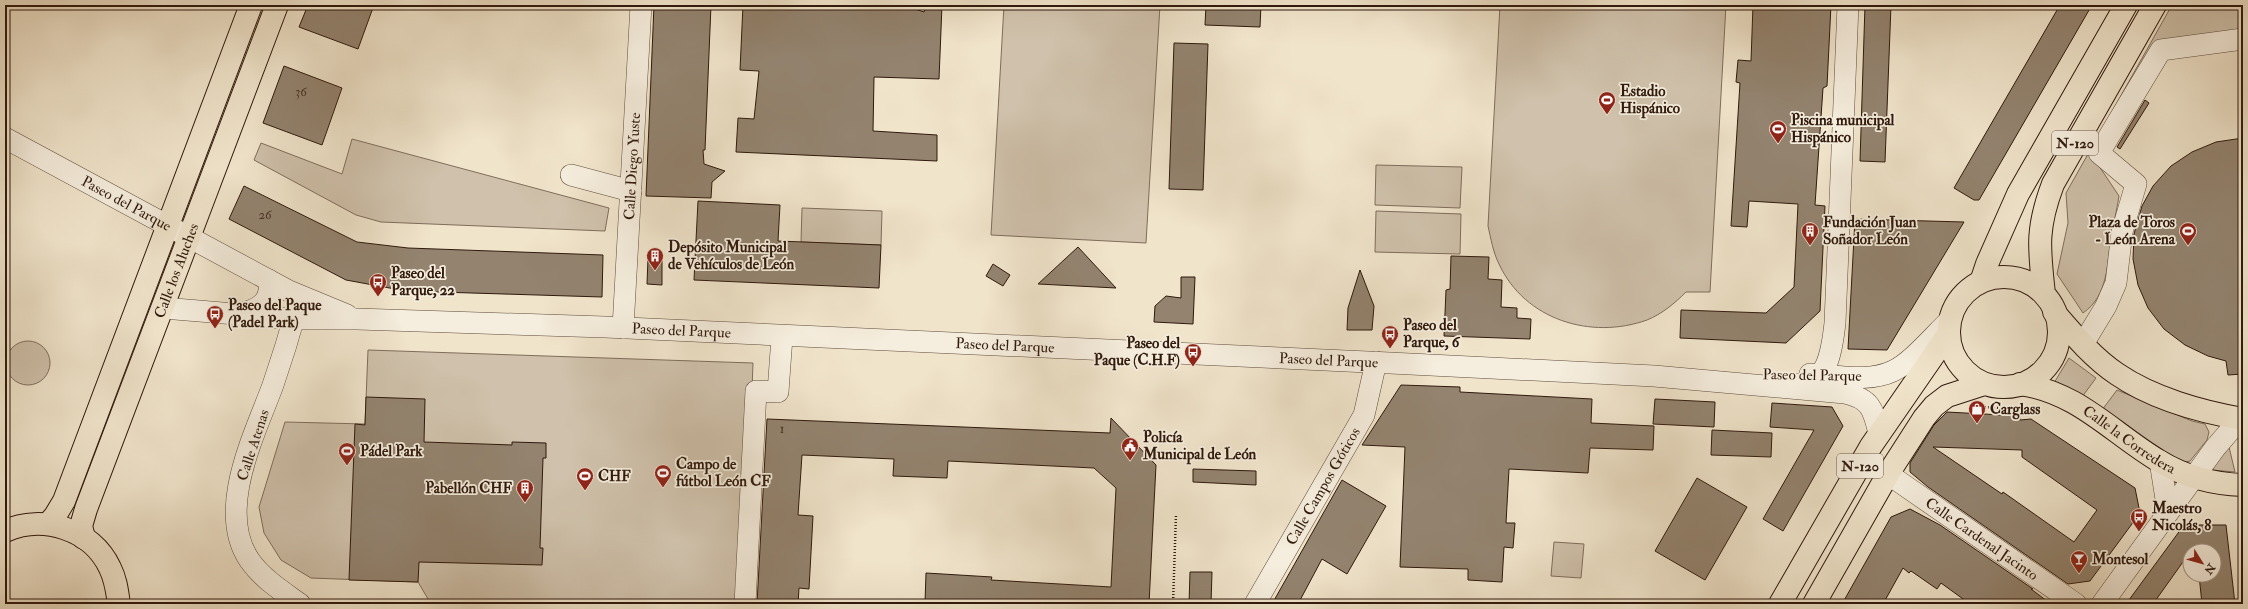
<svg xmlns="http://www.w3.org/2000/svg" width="2248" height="609" viewBox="0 0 2248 609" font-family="'IM FELL Double Pica',serif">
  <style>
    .green { fill: #cfc1ab; stroke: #7f6d5c }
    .building { fill: #93836f; stroke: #2f190c; fill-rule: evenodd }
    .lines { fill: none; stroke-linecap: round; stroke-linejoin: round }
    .minor-casing { stroke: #5f4c3c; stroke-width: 22 }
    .major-casing { stroke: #2f190c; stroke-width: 24 }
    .highway-casing { stroke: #2f190c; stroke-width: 24 }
    .path { stroke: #2f190c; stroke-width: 2.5; stroke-dasharray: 1 2; stroke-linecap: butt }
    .minor { stroke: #f5eddd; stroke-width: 21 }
    .major { stroke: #f0e4cb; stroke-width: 22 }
    .highway { stroke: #f0e4cb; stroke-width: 22 }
    .labels { text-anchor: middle; stroke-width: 3.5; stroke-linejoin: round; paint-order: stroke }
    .number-label { font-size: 13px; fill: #483425 }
    .shield { fill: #f5eddd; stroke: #6a594b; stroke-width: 1 }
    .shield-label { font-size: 14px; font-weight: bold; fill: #2f190c }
    .poi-label { font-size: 15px; font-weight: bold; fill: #2f190c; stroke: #f5eddd; text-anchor: start }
    .street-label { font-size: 15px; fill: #2f190c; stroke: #f5eddd }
  </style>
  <rect width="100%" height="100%" fill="#f0e4cb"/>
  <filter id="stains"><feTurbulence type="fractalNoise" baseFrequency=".005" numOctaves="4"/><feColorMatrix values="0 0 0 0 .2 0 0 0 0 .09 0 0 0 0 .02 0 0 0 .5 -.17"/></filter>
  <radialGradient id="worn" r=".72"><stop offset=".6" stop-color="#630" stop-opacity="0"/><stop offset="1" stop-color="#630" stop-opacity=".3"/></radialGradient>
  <path class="green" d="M1004,5h156l-14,238 -155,-8z
    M1500,5h226l-16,287h-24c-11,11 -24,22 -39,28 -56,20 -122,0 -148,-56 -6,-12 -8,-25 -11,-38z
    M2172,5h71v30l-82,8 -68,114 26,39c-2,14 -6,28 -8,42 -4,26 -3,58 -28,75l-26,-39 11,-51 -2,-30z
    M352,139l257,69 -4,23 -224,-9 -25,-7 -102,-55 7,-17 81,31z
    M1376,165l86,2 -2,41 -85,-3z
    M802,208l80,3 -1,34 -80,-3z
    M1376,211l85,3 -1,40 -85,-2z
    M6 363a22 22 0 1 1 44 0a22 22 0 1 1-44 0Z
    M368,350l385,13 -9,241h-313l-13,-22 -107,-4 -30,-18 -17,-27 -5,-26 26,-85 80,2z
    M2069,358l27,20 -14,19 -28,-14z
    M2117,390l75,31 13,3 4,8 -2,8 -17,21 -7,2 -12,-4 -69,-49z
    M2229,447l6,25 -24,-2z
    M1554,542l30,2 -3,34 -30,-2z"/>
  <path class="building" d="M308,5h66l-16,44 -59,-22z
    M654,5h57l-6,145h-2l1,14 21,7 -13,11 -1,16 -65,-2z
    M743,5h160l21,7 3,-7h15l-3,74 -65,-2 -1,54 64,4v26l-201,-9 2,-34 16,1 5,-48 -19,-1z
    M1206,5h55l-1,22 -55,-2z
    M1753,5h78l-4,81 -4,2 -8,117 10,1 -5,105 -34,32 -106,-5 1,-28 85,3 28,-26 4,-83 -49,-3 -2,26 -16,-1 9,-143 -4,-1 2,-22 13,1z
    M1865,5h26l-6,157 -25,-1z
    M2060,5h32l-113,195h-5l-20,-12z
    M1174,43l34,1 -5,146 -34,-1z
    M284,66l58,22 -20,57 -59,-22z
    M2145,100l4,3 -29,46 -3,-2z
    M2243,138v236l-15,1 -2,-14 -18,-5 -23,-11 -21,-16 -16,-21 -10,-23 -5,-26 1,-25 8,-28 11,-20 18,-20 21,-14 24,-10z
    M244,186l113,56 51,6 195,7 -1,42 -196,-6 -60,-11 -117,-61z
    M698,201l82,4 -2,36 103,4 -2,43 -185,-8z
    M1855,219l109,3 -77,128 -39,-1z
    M1078,247l38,41 -78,-4z
    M1451,256l38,1 -1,22 14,1 -1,27 16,1v10l14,1 -1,20 -86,-3 2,-46 4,-1z
    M648,258h14v27l-15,-1z
    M993,264l17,11 -7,11 -17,-10z
    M1360,270l14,36 -2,24h-25l1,-22z
    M1181,277h14l-2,47 -39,-2 1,-16 11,-10 15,2z
    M1401,385l59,2v5l132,7 -1,24 63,3 -1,24 -63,-2 -2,25 -79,-4 -3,54h9l-2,25 -9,-1 -2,35 -34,-2v-11l-68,-2 5,-120 -43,-2z
    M366,397l59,2 -1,43 88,3v-3l34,1v15h-3l-3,90h3l-1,17 -123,-3 -1,20 -69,-2 6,-156 10,1z
    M1655,399l60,3 -1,25 -61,-3z
    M1772,403l60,4 11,19 -60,105 -20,-12 51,-89 -44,-3z
    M1947,412l73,4v4l11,-1 104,69 5,25 -50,68 -22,3 -140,-97 -18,-15v-9l24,-38zM1933,447l89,3v7l75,53 -23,32 -71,-50 -1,2z
    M1111,418l45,47 -7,139 -224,-1 1,-30 66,4 -1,3 120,7 5,-99 -22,-20 -146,-7 -1,17 -54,-2 1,-17 -92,-4 -4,60 15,1 -4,73 -10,-1 -1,16h-41l10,-185 343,14z
    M1712,430l60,3 -1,24 -60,-2z
    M1193,469l63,2v14l-63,-3z
    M1697,478l50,29 -42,73 -50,-29z
    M1342,480l44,26 -39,68 -25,-15 -24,45h-26z
    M1910,509l30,16 93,64h-2l20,15h-81l-29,-21 -4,6 -26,-18 -2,2 -6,-5 -20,36h-41l49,-87z
    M2184,525h42l9,79h-33l-3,-29h15v-24h-18l-1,-6 -42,59h-27z
    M1190,572h22l-1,32h-22z"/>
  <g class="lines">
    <g class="minor-casing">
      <g id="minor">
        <path id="s1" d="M5,138l284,153 58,24"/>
        <path d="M571,175l60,16"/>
        <path d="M297,307c-7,26 -15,52 -24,78 -18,49 -58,126 -23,176 13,18 32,30 50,43"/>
        <path id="s2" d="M163,308l131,11h63l248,8 785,36 264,13 191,17c26,6 28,16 34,40"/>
        <path d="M240,314c19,-5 32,-12 29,-34"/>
        <path id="s3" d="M623,328l18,-323"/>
        <path d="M2083,344l23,-38 10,-23 6,-51 14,-48 -37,-31 62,-103 82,-11"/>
        <path d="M1810,374c26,1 58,9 83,-3 19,-9 41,-36 57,-51"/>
        <path d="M1795,384c34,2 37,-36 40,-61l13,-318"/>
        <path d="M2160,461l8,51"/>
        <path id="s4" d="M1888,474l188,130"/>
        <path d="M745,604l11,-213 22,1 4,-55"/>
        <path id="s5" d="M1255,604l109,-189 12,-53"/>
        <path d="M2102,604l113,-156 26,-30"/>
      </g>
    </g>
    <g class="major-casing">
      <g id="major">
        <path d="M2054,312c19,22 39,46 63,62 35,24 85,38 126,45"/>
        <path id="s6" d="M2020,384c58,8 92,49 139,77 26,16 54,23 84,24"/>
        <path d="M48,524l7,-8 9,-15 187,-496"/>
        <path d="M5,531c38,-17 87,-2 105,37 6,12 7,23 9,36"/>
        <path id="s7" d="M84,538l-3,-12 5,-17 191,-504"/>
      </g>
    </g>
    <g class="highway-casing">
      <path id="highway" d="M1949 332a55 55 0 1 1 110 0a55 55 0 1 1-110 0Z
        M1981,282l6,-18 31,-70 108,-189
        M2044,294c-5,-46 -8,-65 9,-110l102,-179
        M1780,604l91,-158 78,-113
        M1814,604l74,-130 36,-56 10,-12 13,-10 37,-12"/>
    </g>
    <path class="path" d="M1982,407l57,3
      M1173,604l3,-90"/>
    <use href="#minor" class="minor"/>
    <use href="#major" class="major"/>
    <use href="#highway" class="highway"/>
  </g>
  <defs>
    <g id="stadium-pin" transform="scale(0.9)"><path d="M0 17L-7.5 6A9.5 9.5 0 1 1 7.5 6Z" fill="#8f2418" stroke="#f5eddd"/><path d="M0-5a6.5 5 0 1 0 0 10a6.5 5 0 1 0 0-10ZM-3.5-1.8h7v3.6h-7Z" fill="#fff"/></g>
    <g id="building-pin" transform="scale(0.9)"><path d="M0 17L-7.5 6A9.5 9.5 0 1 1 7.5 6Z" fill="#8f2418" stroke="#f5eddd"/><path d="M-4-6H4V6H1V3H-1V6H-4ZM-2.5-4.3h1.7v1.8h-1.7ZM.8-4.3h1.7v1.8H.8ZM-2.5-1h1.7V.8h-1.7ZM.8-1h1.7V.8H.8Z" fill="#fff"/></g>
    <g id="bus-pin" transform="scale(0.9)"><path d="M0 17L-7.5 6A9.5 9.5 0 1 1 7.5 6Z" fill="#8f2418" stroke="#f5eddd"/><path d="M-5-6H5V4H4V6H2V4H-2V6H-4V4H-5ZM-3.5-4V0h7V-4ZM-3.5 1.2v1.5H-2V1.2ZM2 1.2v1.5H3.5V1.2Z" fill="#fff"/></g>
    <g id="shop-pin" transform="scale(0.9)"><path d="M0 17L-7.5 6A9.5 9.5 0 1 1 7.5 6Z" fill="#8f2418" stroke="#f5eddd"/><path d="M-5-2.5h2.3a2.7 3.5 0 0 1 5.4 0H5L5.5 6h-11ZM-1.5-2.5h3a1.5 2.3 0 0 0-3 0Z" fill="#fff"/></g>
    <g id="civic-pin" transform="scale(0.9)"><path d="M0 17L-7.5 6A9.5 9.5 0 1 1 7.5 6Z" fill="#8f2418" stroke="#f5eddd"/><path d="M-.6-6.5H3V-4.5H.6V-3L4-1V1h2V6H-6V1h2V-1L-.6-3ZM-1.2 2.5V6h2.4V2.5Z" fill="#fff"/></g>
    <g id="bar-pin" transform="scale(0.9)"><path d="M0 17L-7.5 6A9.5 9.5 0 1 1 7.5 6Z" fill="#8f2418" stroke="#f5eddd"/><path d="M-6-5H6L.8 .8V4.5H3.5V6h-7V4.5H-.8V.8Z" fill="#fff"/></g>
  </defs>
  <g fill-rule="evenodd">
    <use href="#stadium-pin" x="1607" y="100"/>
    <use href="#stadium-pin" x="1778" y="129"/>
    <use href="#building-pin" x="1810" y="231"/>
    <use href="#stadium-pin" x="2188" y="231"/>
    <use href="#building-pin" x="655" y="256"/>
    <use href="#bus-pin" x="378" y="282"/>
    <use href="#bus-pin" x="215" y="314"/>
    <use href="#bus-pin" x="1390" y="334"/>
    <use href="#bus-pin" x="1193" y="352"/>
    <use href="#shop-pin" x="1977" y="409"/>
    <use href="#civic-pin" x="1130" y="446"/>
    <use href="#stadium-pin" x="347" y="451"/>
    <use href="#stadium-pin" x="663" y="473"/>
    <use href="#stadium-pin" x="585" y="476"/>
    <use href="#building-pin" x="525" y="488"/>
    <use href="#bus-pin" x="2139" y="517"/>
    <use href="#bar-pin" x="2079" y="559"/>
  </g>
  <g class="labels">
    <g class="number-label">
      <text x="301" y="96">36</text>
      <text x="265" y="219">26</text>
      <text x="782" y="433">1</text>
    </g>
    <g class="shield">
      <rect x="2052" y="131" width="46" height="24" rx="3"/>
      <rect x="1837" y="454" width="46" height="24" rx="3"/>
    </g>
    <g class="shield-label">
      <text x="2075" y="148">N-120</text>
      <text x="1860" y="471">N-120</text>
    </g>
    <g class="poi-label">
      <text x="1620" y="96">Estadio<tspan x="1620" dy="17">Hispánico</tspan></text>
      <text x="1791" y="125">Piscina municipal<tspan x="1791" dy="17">Hispánico</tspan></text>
      <text x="1823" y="227">Fundación Juan<tspan x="1823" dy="17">Soñador León</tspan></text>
      <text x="2175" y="227" text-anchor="end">Plaza de Toros<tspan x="2175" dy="17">- León Arena</tspan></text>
      <text x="668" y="252">Depósito Municipal<tspan x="668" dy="17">de Vehículos de León</tspan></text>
      <text x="391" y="278">Paseo del<tspan x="391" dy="17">Parque, 22</tspan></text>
      <text x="228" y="310">Paseo del Paque<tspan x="228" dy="17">(Padel Park)</tspan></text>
      <text x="1403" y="330">Paseo del<tspan x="1403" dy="17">Parque, 6</tspan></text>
      <text x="1180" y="348" text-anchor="end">Paseo del<tspan x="1180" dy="17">Paque (C.H.F)</tspan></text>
      <text x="1990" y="414">Carglass</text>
      <text x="1143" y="442">Policía<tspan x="1143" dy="17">Municipal de León</tspan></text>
      <text x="360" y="456">Pádel Park</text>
      <text x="676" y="469">Campo de<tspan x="676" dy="17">fútbol León CF</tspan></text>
      <text x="598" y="481">CHF</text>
      <text x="512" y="493" text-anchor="end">Pabellón CHF</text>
      <text x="2152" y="513">Maestro<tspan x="2152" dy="17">Nicolás, 8</tspan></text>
      <text x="2092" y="564">Montesol</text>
    </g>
    <g class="street-label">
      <text dy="5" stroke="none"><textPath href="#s3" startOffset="162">Calle Diego Yuste</textPath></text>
      <text dy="5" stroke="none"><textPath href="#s1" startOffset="138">Paseo del Parque</textPath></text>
      <text dy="5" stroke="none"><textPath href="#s7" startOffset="285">Calle los Aluches</textPath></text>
      <text dy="5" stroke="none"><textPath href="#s2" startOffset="519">Paseo del Parque</textPath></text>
      <text dy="5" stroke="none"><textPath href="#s2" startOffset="843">Paseo del Parque</textPath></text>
      <text dy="5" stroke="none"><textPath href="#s2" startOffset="1167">Paseo del Parque</textPath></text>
      <text transform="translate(1812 375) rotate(1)" y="5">Paseo del Parque</text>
      <text dy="5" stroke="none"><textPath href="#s6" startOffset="124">Calle la Corredera</textPath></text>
      <text transform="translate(253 445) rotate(-72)" y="5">Calle Atenas</text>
      <text dy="5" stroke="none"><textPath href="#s5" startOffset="136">Calle Campos Góticos</textPath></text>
      <text dy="5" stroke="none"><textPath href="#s4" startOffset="114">Calle Cardenal Jacinto</textPath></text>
    </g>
  </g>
  <rect width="2248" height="609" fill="none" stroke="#f0e4cb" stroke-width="20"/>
  <rect x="6" y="6" width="2236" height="597" fill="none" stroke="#2f190c" stroke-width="2"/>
  <rect x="10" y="10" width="2228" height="589" fill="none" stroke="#2f190c"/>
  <g transform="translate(2202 563) rotate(127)"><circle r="19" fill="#f5eddd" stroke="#a69889"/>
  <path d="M0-3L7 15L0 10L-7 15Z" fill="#8f2418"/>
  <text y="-6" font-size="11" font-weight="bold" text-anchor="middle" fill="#2f190c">N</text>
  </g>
  <rect width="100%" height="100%" filter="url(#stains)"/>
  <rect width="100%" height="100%" fill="url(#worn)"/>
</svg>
